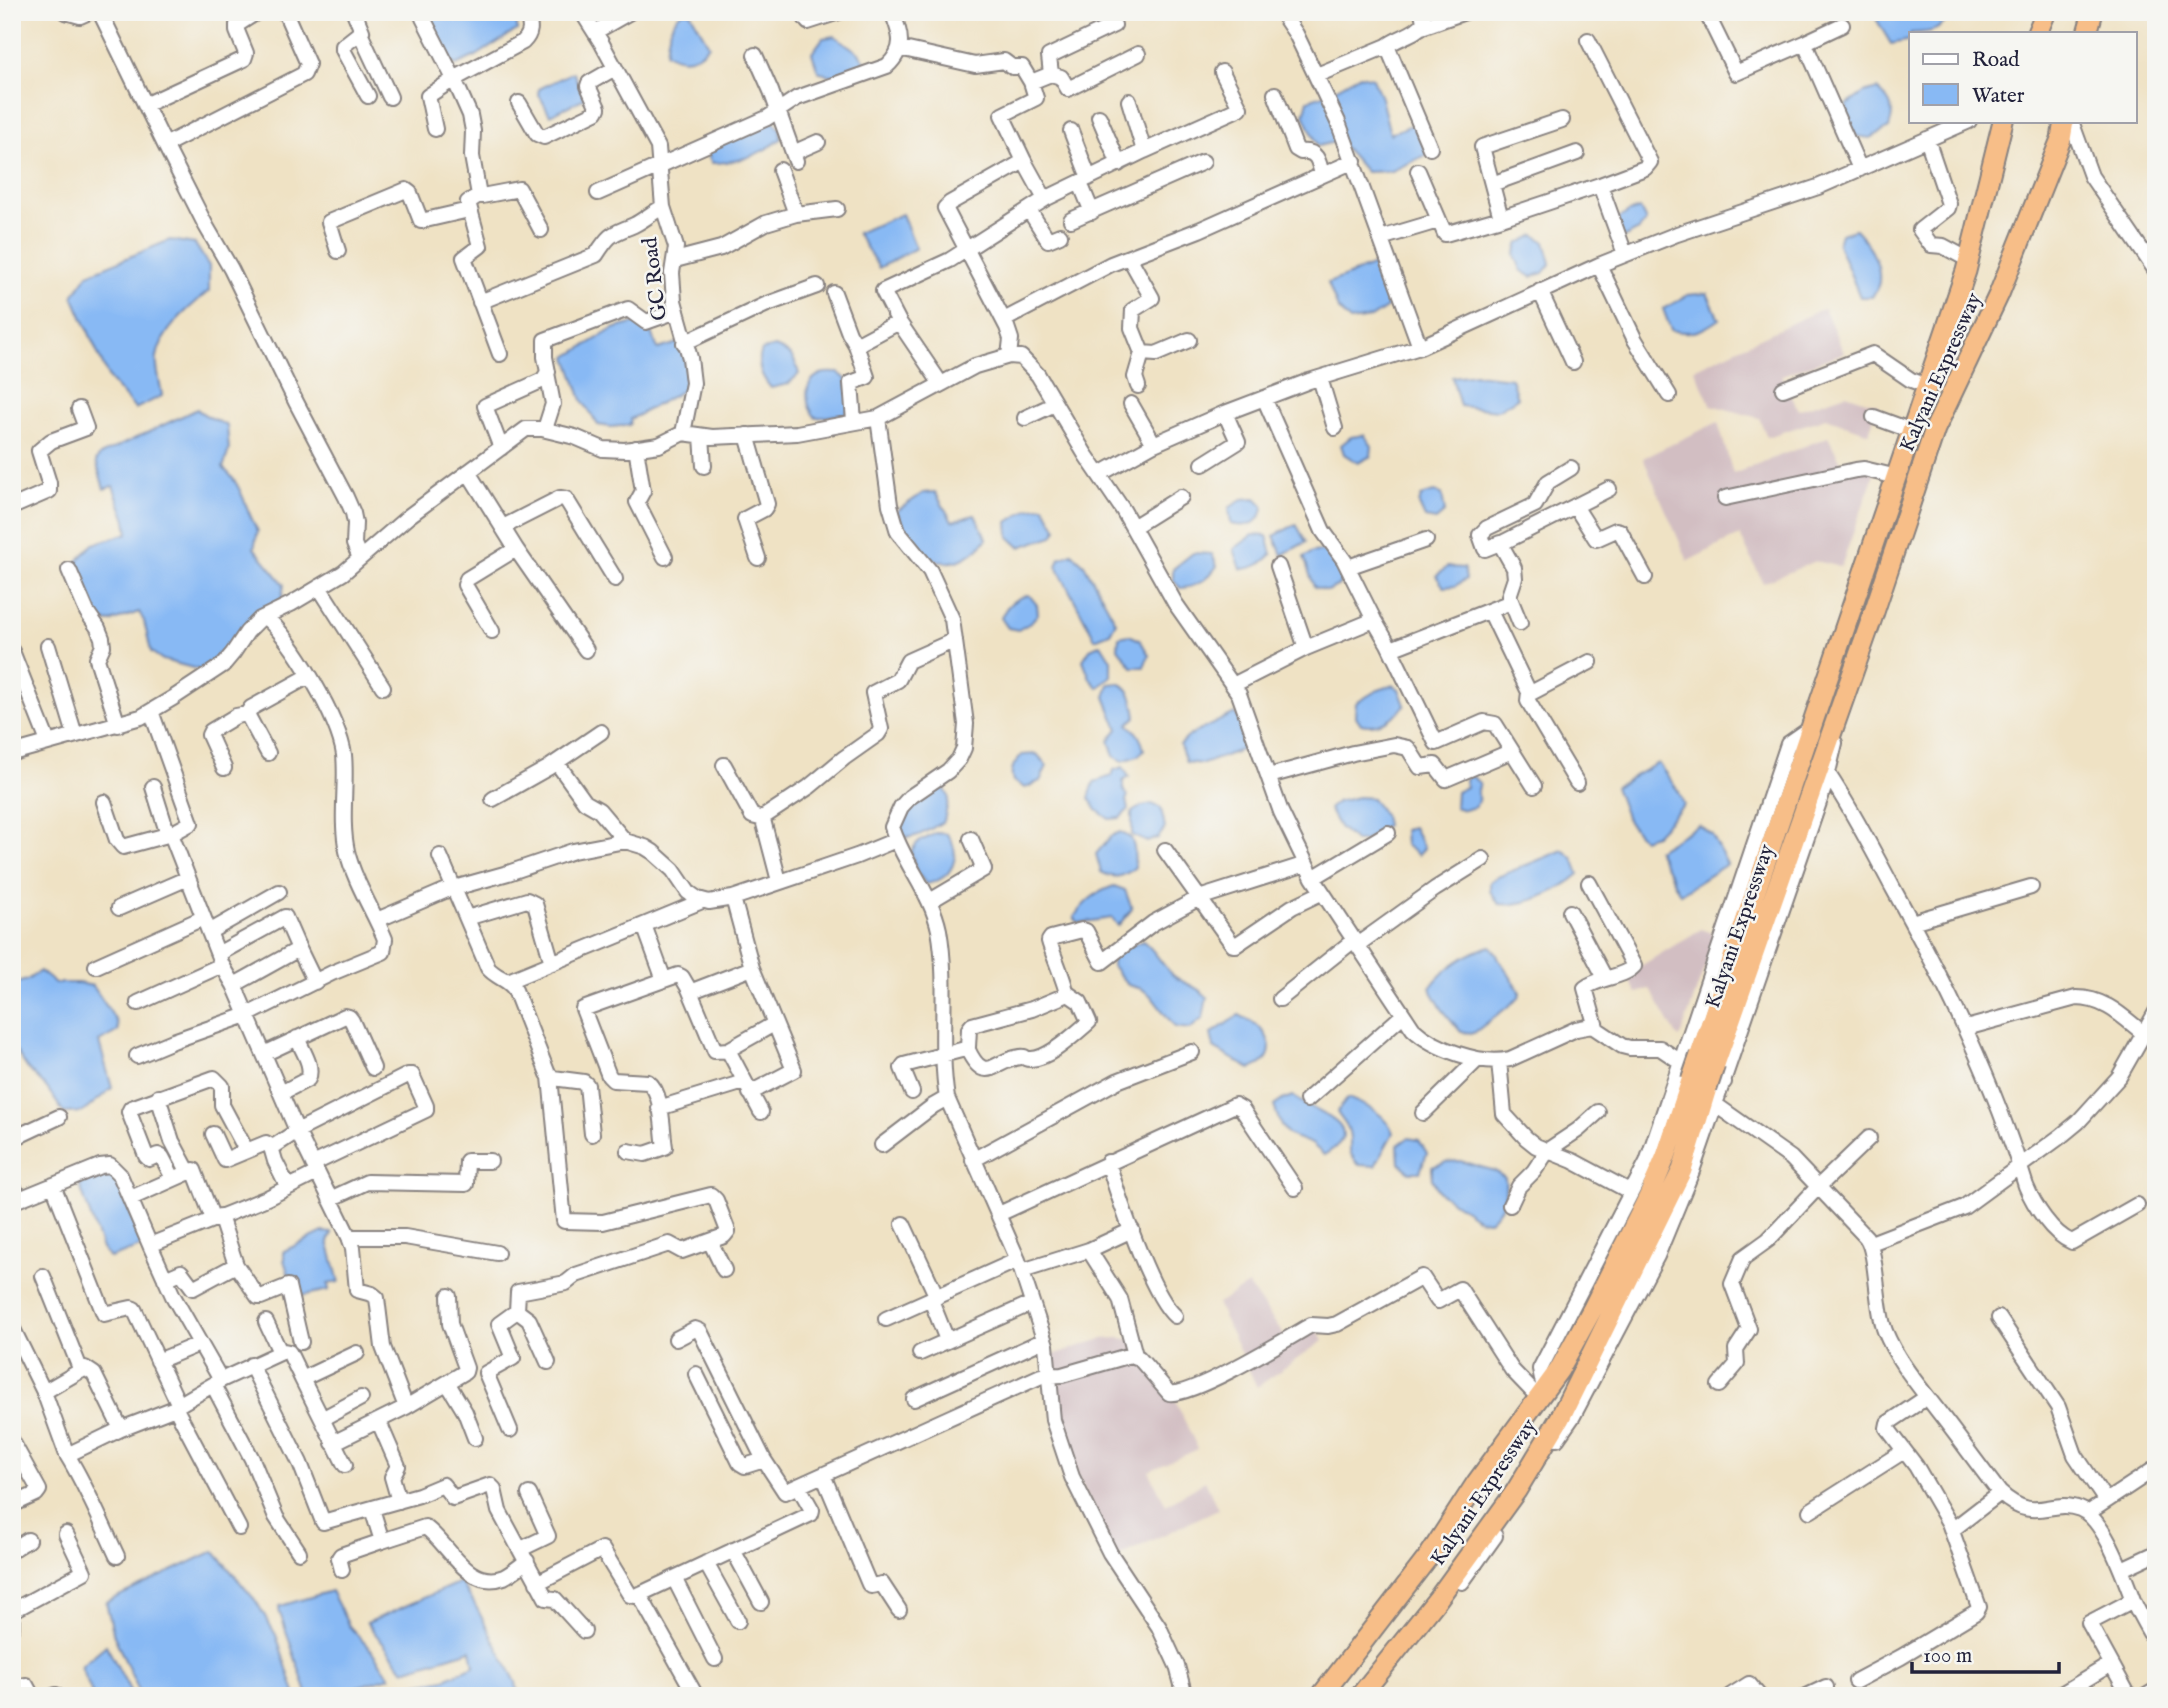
<svg xmlns="http://www.w3.org/2000/svg" width="2168" height="1708" viewBox="0 0 2168 1708" font-family="'IM FELL English',serif">
  <style>
    .industrial { fill: #d2bec2 }
    .water { fill: #88b9f4; stroke: #556e98; stroke-width: 2 }
    .lines { fill: none; stroke-linecap: round; stroke-linejoin: round }
    .minor-casing { stroke: #888280; stroke-width: 18 }
    .highway-casing { stroke: #888280; stroke-width: 23 }
    .minor { stroke: #fff; stroke-width: 14 }
    .highway { stroke: #f7be88; stroke-width: 19 }
    .highway-bridge-casing { stroke: #888280; stroke-width: 23; stroke-linecap: butt }
    .highway-bridge { stroke: #f7be88; stroke-width: 19 }
    .labels { text-anchor: middle; stroke-width: 5; stroke-linejoin: round; paint-order: stroke }
    .street-label { font-size: 21px; fill: #22223b; stroke: #f6f6f2 }
  </style>
  <rect width="100%" height="100%" fill="#f6f6f2"/>
  <filter id="ink" filterUnits="userSpaceOnUse"><feTurbulence type="fractalNoise" baseFrequency=".0143" numOctaves="2"/><feDisplacementMap in="SourceGraphic" scale="14" xChannelSelector="R" yChannelSelector="G"/><feConvolveMatrix kernelMatrix="1 2 1 2 8 2 1 2 1" color-interpolation-filters="sRGB"/></filter>
  <filter id="wash" filterUnits="userSpaceOnUse"><feTurbulence type="fractalNoise" baseFrequency=".00686" numOctaves="4" result="noise"/><feDisplacementMap in="SourceGraphic" scale="28" xChannelSelector="R" yChannelSelector="G"/><feGaussianBlur stdDeviation="1.57" result="paint"/><feColorMatrix in="noise" values="0 0 0 0 0 0 0 0 0 0 0 0 0 0 0 0 0 1.4 0 .05"/><feComposite in="paint" operator="in"/></filter>
  <g filter="url(#wash)">
    <rect width="100%" height="100%" fill="#efe2c4"/>
    <path class="industrial" d="M1824,308l20,45 -62,22 16,35 48,-16 32,11 -9,28 -43,-15 -59,19 -8,-19 -48,-13 -17,-36z
      M1718,422l15,52 95,-37 14,27 34,5 -35,98 -25,-6 -53,22 -23,-48 -52,26 -45,-103z
      M1701,929l15,6 -36,103 -3,-2 -27,-47 -13,4 -11,-18z
      M1248,1285l40,56 28,-16 7,16 -66,46 -40,-83z
      M1119,1338l17,2 36,54 26,55 -49,22 17,34 39,-24 13,28 -103,49 -60,-132 -2,-71 49,-16z"/>
    <path class="water" d="M429,12h82l6,9v9l-41,26 -20,9 -8,-5 -23,-44z
      M683,12h7l19,33c-12,15 -26,18 -43,8 2,-16 3,-32 17,-41z
      M1872,12h80c-10,19 -21,21 -41,21v7l-20,4z
      M835,36l24,17 8,11c-12,15 -33,15 -49,7l-6,-18 11,-15z
      M573,72l12,26 -35,17 -12,-22 1,-4z
      M1360,75l13,3 8,20 9,36 24,-10 14,30 -36,17 -26,1 -27,-31 -21,5 -14,-31 4,-15 18,-6z
      M1877,89c15,12 18,22 12,39l-19,10 -14,-2 -10,-16 1,-15 17,-12z
      M772,120l8,8 1,11c-21,16 -43,24 -69,24l-6,-12z
      M1640,209l6,12 -7,9 -18,9 -6,-18 14,-9z
      M902,214l14,34 -37,20 -22,-35z
      M1855,229c13,14 26,32 24,52 0,5 -4,11 -7,16h-12l-22,-53 3,-10z
      M1535,235l10,7 6,21 -8,10 -11,4 -11,-7 -6,-15 4,-12z
      M170,240l25,4 14,22v25c-19,16 -48,39 -52,66 -2,11 4,27 5,39l-27,13 -26,-30 -36,-83 15,-22z
      M1374,265l15,27v14l-18,12 -21,3 -12,-12 -10,-26z
      M1707,293l12,26c-18,13 -26,16 -48,11l-8,-21 25,-14z
      M643,321l6,7 9,21 20,-6 5,5 6,39 -58,32 -1,6 -19,2 -13,-2 -16,-25 -15,-43 46,-28z
      M775,347c17,7 19,9 24,27l-11,10 -17,4c-10,-12 -15,-23 -9,-38z
      M839,373l7,6 5,27 -6,8 -29,4c-11,-13 -14,-36 5,-44 5,-2 13,-1 18,-1z
      M1475,374l36,4 6,20 -19,12 -38,-4 -8,-29z
      M197,409c5,6 22,12 30,17l2,24 -6,18c20,16 22,42 35,63l-4,17 30,36 -2,14 -19,18 -16,9 -29,31 -18,14 -37,-10 -12,-8 -7,-31 -5,-9 -28,10 -14,-2 -26,-52 22,-24 35,-11 -2,-13 -13,-34 -9,3 -8,-28 4,-6z
      M1364,435l8,11 -1,10 -13,7 -14,-9 -3,-9 10,-8z
      M935,492l17,29 23,-6 12,24c-39,45 -73,18 -90,-28l26,-18z
      M1434,492l8,2 3,18 -9,8 -11,-2 -6,-13 2,-9z
      M1256,498l7,7c0,19 -16,23 -32,19l-2,-16 14,-9z
      M1044,506l13,23 -4,7 -33,11 -11,-10 -1,-15 20,-13z
      M1296,524l10,18 -24,13 -8,-19z
      M1253,535l14,1 5,18c-10,10 -17,14 -31,15l-7,-20z
      M1324,551l10,9 8,17 -3,8 -11,6 -14,-4 -10,-30 9,-5z
      M1072,553l12,11 32,58 -6,11 -15,6 -38,-72 3,-9z
      M1193,553l19,1 5,12c-9,13 -20,22 -37,22l-7,-9v-10z
      M1447,567l17,1 2,11 -11,7 -11,1 -8,-11z
      M1029,595l8,10 1,9 -8,9 -12,7 -10,-2 -7,-10c6,-14 14,-20 28,-23z
      M1129,635l11,5 9,15 -5,12h-12l-14,-19 1,-11z
      M1101,644l10,16v16l-13,12 -8,-10 -7,-18 7,-11z
      M1119,683c14,7 15,20 17,34l-8,7c9,7 14,15 16,26l-6,6 -15,5 -9,-5 -5,-16 9,-11 -13,-32 4,-13z
      M1393,685l6,4 6,16c-10,13 -27,23 -44,19l-6,-9 1,-12 20,-12z
      M1235,713l11,16 3,18 -46,17 -17,-2 -6,-17 10,-10z
      M1037,754l10,12 -7,15 -15,7 -12,-7c-4,-11 1,-19 9,-26z
      M1658,763l21,29 5,13 -29,30 -12,4 -15,-17 -13,-35z
      M1123,767l6,10 -6,4v8l5,7 -2,4 2,10 -8,8 -11,1 -12,-9 -8,-12 5,-16 18,-6 2,-6z
      M1471,775l9,9 -3,9 2,7 -4,7 -11,3 -9,-3 1,-15 10,-5 -1,-8z
      M930,784h12l7,13 -5,24c-15,9 -31,21 -48,15l-3,-14z
      M1358,797l14,1 12,18 2,9 -21,16h-10l-16,-14 -10,-18 8,-7z
      M1152,804l9,4 4,20 -7,10 -11,4 -15,-7v-23l10,-6z
      M1699,825l13,10 15,29 -47,30 -23,-44z
      M1413,827l11,21 -6,7 -13,-10 -1,-15z
      M1120,832l11,6 3,9 1,20c-12,11 -20,12 -34,5l-5,-18 15,-18z
      M936,833l11,1c16,22 6,45 -21,50l-10,-13 -5,-19 6,-9z
      M1563,850l10,8 6,16c-19,17 -54,33 -80,30l-9,-13v-9l5,-4z
      M1114,886l11,4 7,19 -14,17 -6,-8 -34,5 -4,-6c11,-16 22,-25 40,-31z
      M1143,941c14,11 19,25 31,35 12,9 22,9 33,21l-4,21 -13,11 -15,-2 -24,-31 -9,-7 -14,-4 -16,-19v-10l15,-9z
      M1491,946l29,46 -1,6 -45,35 -13,-1 -19,-23 -12,-21c13,-19 38,-36 61,-42z
      M40,971l15,12h23l15,3 24,36 1,9 -19,11 13,46 -29,24 -19,1 -17,-25 -19,-19 -16,-24v-61l15,-4z
      M1239,1015c6,3 15,7 20,12 17,17 14,35 -9,42l-36,-21 -3,-14z
      M1293,1096c19,17 81,30 31,59l-12,-11 -23,-9 -8,-9 -7,-20 10,-7z
      M1348,1098c19,8 39,16 45,35l-18,33 -16,-1c-15,-16 -6,-17 -10,-33 -1,-6 -9,-14 -12,-20z
      M1408,1138l11,2 8,13 -7,19h-10l-11,-9 -1,-18z
      M1460,1161l35,10 10,7c2,18 -1,30 -16,43l-9,-1 -40,-27 -8,-14v-12l14,-5z
      M103,1170l14,9 26,67 -33,12 -8,-9 -24,-69z
      M323,1232l9,1 -4,8 11,41 -11,2 1,6 -33,7 -12,-37v-9z
      M214,1551l42,50 20,34 20,61h-155l-27,-60 -8,-34z
      M460,1582l14,21 42,79 2,14h-147l22,-8 52,-9 29,-13 -3,-16 -67,20 -37,-47z
      M331,1591l18,35 22,24 19,27 -64,19h-18l-29,-86 1,-4z
      M106,1645l27,51h-40l-12,-30z"/>
  </g>
  <g filter="url(#ink)">
    <g class="lines">
      <g class="minor-casing">
        <path id="minor" d="M66,12l14,4 9,-4
          M100,12l65,133 41,81 25,43 65,133 50,95 7,16 2,10 -1,21 6,14
          M354,12l8,19 -19,15v4l25,46
          M582,12l19,30 57,105 5,60 13,40 -4,26 2,28 16,57 3,25 -10,50
          M801,12l7,10 31,-10
          M1281,12l15,22 42,88 82,225
          M1706,12l30,61 69,-30
          M423,18l31,61 16,36 3,16 -1,25 7,39 3,1 37,-7 22,41
          M1842,25l-34,16 -3,3 55,125
          M1422,27l43,-15
          M595,32l35,-20
          M360,33l30,64
          M1588,40l62,122 -5,6 -45,17
          M1387,46c11,-9 31,-12 37,-24l-2,-10
          M899,48l76,17 29,-4 8,6h10l9,15
          M755,55l16,36 25,70
          M1051,74l10,3 7,12 70,-35
          M1317,75l70,-29 43,102
          M1275,94l21,55 5,3c16,-2 18,9 21,23
          M1129,101l15,50
          M519,103l18,31 7,3 52,-25 2,-4 -10,-22 1,-3 26,-15
          M145,105l99,-46 2,-6 -9,-22v-6l20,-13
          M1099,117l20,47
          M2071,121l20,55 65,95
          M435,129l-7,-33 26,-17 69,-37c10,-10 7,-17 4,-30
          M1071,131l18,47
          M1927,139l22,65 -1,4 -28,22 11,15 12,1 26,14
          M165,145l139,-71 4,-10 -23,-52
          M793,153l25,-11
          M1024,161l21,38
          M780,170l16,44
          M1418,171l27,63 56,-16 99,-33 25,69
          M1080,183l12,29
          M1492,184l85,-31
          M598,193l169,-75 30,-20 90,-32c19,-18 14,-31 5,-54
          M479,195l-11,7 12,44 -16,12 36,96
          M1029,210l19,30 12,-5
          M1501,218l-19,-71 80,-27
          M1071,220l132,-58
          M1381,238l57,-17
          M338,251l-9,-29 77,-32 4,3 11,28 48,-11
          M1129,257l23,41 -19,12 -1,18 10,25 -7,24 3,9
          M675,260l46,-12 45,-25 30,-9 41,-5
          M1599,265l36,75 34,55
          M1540,291l33,71
          M834,293l15,40 7,12
          M480,302l116,-47c15,-23 15,-20 38,-30 10,-5 19,-13 29,-18
          M1004,320l107,-56 88,-34 155,-69
          M899,322l42,62
          M684,343l81,-38 52,-19
          M1142,353l14,1 33,-14
          M1009,356l2,-17 -4,-12 -62,-119 5,-5 74,-42 -22,-46 34,-17 -5,-16 20,-8 -2,-18 65,-31
          M1320,378l15,50
          M1783,389l90,-35 38,26 17,6
          M1264,398l59,133 21,29 30,60
          M1131,404l23,40
          M1874,417l38,14
          M878,418l12,87 8,27 32,39 22,48 14,105 -2,24 -5,11 -11,12 -38,26 -9,10 -9,20c11,36 39,65 47,103 10,56 -1,113 8,168l71,162 28,85 7,75 19,57 38,76 49,74 18,39 8,30
          M1025,418l30,-14
          M854,421l-3,-38 16,-6 -11,-32 43,-23 -16,-31 67,-31 95,-61 99,-48 96,-43 -18,-36
          M545,429l8,-25 -6,-31
          M747,435l20,69 -3,5 -19,10 13,39
          M702,436l2,30
          M501,448l-16,-42 58,-26 5,-8 -3,-15v-17l83,-31 18,13 31,-11
          M636,448l7,43 -6,11 28,55
          M1203,464l35,-22 -13,-29
          M468,472l48,77 70,101
          M1100,474l54,-30 71,-31 84,-32 111,-34 179,-82 78,-31 141,-47 151,-66
          M1725,498l131,-28 8,-1 33,8
          M1575,506l21,33 20,-9 4,1 25,46
          M12,507l37,-16v-8l-10,-32 12,-10 35,-13 -7,-19
          M503,527l57,-29 6,1 49,80
          M1133,527l48,-30
          M1502,543l107,-54
          M1278,566l28,82
          M1348,567l78,-27
          M69,570l18,42 11,16 4,10 1,8 -6,13 21,66
          M319,587l64,100
          M1490,611l39,81 -1,9 49,82
          M1520,623l-11,-27 6,-18 -1,-10 -14,-25 -15,6 -5,-14 7,-7 48,-23 13,-23 23,-14
          M492,631l-27,-46 2,-6 49,-30
          M48,646l27,89
          M1391,649l120,-47
          M12,651l36,91
          M1233,685l73,-37 68,-28 14,24 48,99 48,-21 11,2 39,62
          M1529,694l61,-32
          M151,711l40,112 -20,11 51,131 12,20 63,146 52,106 4,11 4,42 15,4 5,4 6,49 23,60
          M12,753l129,-36 32,-19 50,-33 10,-12 14,-21 13,-13 31,-15 52,-31 66,-57 117,-87h16l33,8 28,12 22,1 34,-5 24,-12 29,4 85,-4 81,-15 97,-52 34,-10 12,1 17,18 47,79 38,56 52,93 64,91 42,118 32,66 100,151c21,20 69,37 97,30l66,-30 16,-3 30,20 8,2h30l21,14 43,20
          M268,753l-21,-39 4,-6 58,-32
          M557,763l28,39 14,8 26,31
          M724,765l28,51 8,2 3,2 16,61
          M224,768l-15,-33 2,-4 25,-15 11,-2
          M1828,774c25,37 45,77 66,116 52,94 100,192 132,296 8,19 26,48 46,56l65,-37
          M1269,776l84,-23 41,-8 14,3 12,19 15,-2 11,14 66,-28
          M153,787l15,48
          M493,799l55,-31 53,-36
          M104,802l13,38 6,7 48,-13
          M762,818l47,-31 35,-29 34,-24 3,-5 -8,-36 25,-13 10,-19 47,-21
          M1165,850l68,95h3l56,-38 29,-14
          M440,856l48,112c8,10 21,11 27,22l33,84 5,4 31,4 3,3 5,49
          M1313,878l75,-45
          M1589,883l45,83c-11,12 -35,11 -49,22l11,39
          M733,898l19,70 42,102 -44,23
          M930,901l54,-32 -13,-30
          M119,908l69,-30
          M1570,912l35,66
          M467,918l60,-18 8,4 17,59
          M377,920l70,-30 61,-17 65,-22 52,-10 20,6 8,5 20,18 15,22 10,7 11,3 24,-4 124,-42 39,-16
          M1912,922l119,-35
          M644,925l20,55
          M209,932l70,-40
          M1357,945l78,-56 48,-30
          M299,949l16,33
          M218,954l67,-37 14,32 -65,36
          M96,966l107,-48
          M508,981l194,-80
          M689,989l26,62 13,-1 33,62
          M1280,999l74,-59
          M138,1003l84,-38
          M1966,1028l110,-30c29,0 46,18 67,35
          M967,1048c18,39 27,12 53,9 8,-1 2,2 10,2 18,1 46,-26 59,-37l-9,-20 -13,-9
          M728,1050l46,-26
          M264,1054l81,-38 4,1 3,4 21,47
          M137,1056l36,-15 74,-26 85,-42 51,-21 2,-13c-12,-29 -31,-58 -38,-88 -7,-32 0,-65 -3,-96 -5,-36 -51,-115 -79,-138
          M1499,1061l5,53 22,24 10,8 37,15 58,31
          M912,1092l-10,-24 2,-3 61,-16 3,-2 1,-18 3,-4 60,-16 34,-14c2,-7 -14,-42 -17,-54l2,-3 31,-8 4,1 16,31 51,-39 46,-25 107,-34
          M281,1093l27,-14c6,-13 -6,-29 -11,-41
          M158,1097l14,44 16,30
          M1307,1100l96,-85
          M1716,1105l75,53 75,79c12,16 9,69 19,94 12,30 34,55 53,80 21,27 41,55 62,82 36,33 50,4 80,16 24,9 44,68 53,91 6,15 15,29 23,43
          M659,1108l85,-26
          M1423,1113l55,-54
          M213,1134l12,26 24,-10
          M12,1139l47,-22
          M882,1145l51,-39 14,-8
          M271,1147l4,14 13,26
          M628,1151l17,3 20,-7c-3,-17 -2,-55 -17,-65l-35,-2 -4,-4 -26,-67 95,-34 4,2 7,12 6,1 57,-22
          M973,1160l144,-79 75,-29
          M1108,1162c10,34 43,133 67,154
          M173,1178l-11,-21 -4,-2 -9,4 -3,-3 -17,-44 2,-4 83,-30 8,8v19l23,43 4,2 17,-7 7,4 24,-16 111,-56h4l14,31v4l-113,54
          M12,1183l7,16
          M53,1185l51,129 27,-6 3,1 45,96
          M131,1198l63,-28 19,49
          M330,1199l37,-17 99,2 1,-23h23
          M12,1202l88,-36 10,-1 10,10 30,70
          M1510,1205l9,-19 15,-15 14,-21 30,-20 20,-18
          M999,1214l236,-109 7,4 53,79
          M220,1216l16,49
          M903,1224l34,73
          M349,1237h56l92,16
          M710,1241l14,29
          M1871,1243l93,-36 97,-71 17,-14 41,-45 37,-65
          M1089,1250l31,49 15,56
          M1022,1271l67,-21 43,-20
          M43,1276l38,95
          M165,1279l16,-7 12,16 43,-23 22,32h3l27,-11 13,56
          M931,1300l16,40
          M517,1311l12,9 19,42
          M1999,1318l59,89 17,48 31,46
          M886,1319l132,-59
          M266,1322l14,30
          M12,1327l32,65 23,63
          M676,1339l19,-10 5,2 64,129 21,32 256,-116 21,-1 69,-20 8,3 30,35c23,4 118,-54 142,-68l17,1 9,-2 85,-47 16,24 22,-12 52,81 26,27
          M920,1353l112,-50
          M158,1361l41,-17
          M251,1365l49,98 23,59 96,-27 24,-10 10,13 37,-13 4,4 5,22 47,87 9,1 29,32
          M696,1374l44,89 5,3 19,-6
          M221,1380l-48,-84 -23,-51 117,-47 50,-25
          M448,1384l17,28 10,26
          M213,1385l39,74 24,58 23,35
          M1719,1385l18,-21 -1,-15 13,-20 -17,-45 11,-26 25,-18 50,-53 51,-49
          M1544,1389l-4,-20 107,-207 141,-418 23,-16
          M44,1392l41,-24 9,6 27,55
          M914,1399l130,-59
          M322,1419l39,-21
          M379,1422l19,44 -6,11 7,24
          M510,1430l-24,-57 27,-15 -14,-34 18,-13 1,-19 48,-9 10,-8 93,-31 13,7 42,-15 4,-5 -12,-31 -5,-5 -108,27 -39,-1 -14,-144
          M1557,1439l16,-23 84,-160 35,-85 133,-386 10,-42
          M12,1441l27,49 -3,4 -24,11
          M333,1443l73,-36 59,-35 1,-4 -16,-44 -1,-28
          M345,1465l-43,-86 55,-26
          M823,1475l46,109 2,2 11,-2 17,26
          M372,1509l10,32 43,-14c24,16 42,64 79,50 8,-4 16,-11 23,-16
          M1810,1511l94,-60
          M2088,1513l68,-45
          M239,1528l-64,-121 46,-27 63,-29 5,1 13,27
          M1952,1530l48,-37
          M521,1549l27,-13 -19,-42
          M12,1550l16,-10
          M733,1550l28,52
          M117,1556c-16,-34 -30,-69 -50,-101l54,-26 54,-21
          M706,1563l32,58
          M2122,1569l34,-16
          M342,1570l-3,-12 2,-3 41,-14
          M674,1578l41,81
          M1462,1582l33,-46
          M537,1583l65,-34 28,46 6,1 175,-82 1,-4 -13,-23
          M639,1594l57,102
          M12,1611l72,-39 -18,-38
          M12,1620v8
          M1856,1681l45,-24 75,-45 3,-5 -30,-84 -33,-57 -29,-38 1,-5 39,-26
          M12,1689l14,-4 6,11
          M53,1696l3,-1
          M1730,1696l19,-12 10,12
          M1807,1696l19,-9
          M2058,1696l53,-32
          M2129,1696l-40,-73 44,-23
          M2146,1696l10,-6"/>
      </g>
      <g class="highway-casing">
        <path id="highway" d="M2037,33l9,-21
          M2087,33l6,-21
          M1700,1055l266,-784 37,-150
          M1715,1064l156,-443 64,-192 64,-135 62,-155 3,-18
          M1321,1696l108,-140 48,-74 82,-112 34,-62 56,-112 17,-40 25,-75
          M1360,1696l77,-96 79,-109 44,-73 122,-248 25,-82"/>
      </g>
      <use href="#minor" class="minor"/>
      <use href="#highway" class="highway"/>
      <g class="highway-bridge-casing">
        <path id="highway-bridge" d="M1691,1081l9,-26
          M1707,1088l8,-24"/>
      </g>
      <use href="#highway-bridge" class="highway-bridge"/>
    </g>
  </g>
  <g class="labels">
    <g class="street-label">
      <text transform="translate(654 279) rotate(-97)" y="7">GC Road</text>
      <text transform="translate(1940 372) rotate(-66)" y="7">Kalyani Expressway</text>
      <text transform="translate(1739 926) rotate(-71)" y="7">Kalyani Expressway</text>
      <text transform="translate(1483 1492) rotate(-56)" y="7">Kalyani Expressway</text>
    </g>
  </g>
  <rect width="2168" height="1708" fill="none" stroke="#f6f6f2" stroke-width="42"/>
  <rect x="1909" y="32" width="228" height="91" fill="#f6f6f2" stroke="#a1a1a9" stroke-width="2"/>
  <rect x="1923" y="54" width="35" height="10" fill="#ffffff" stroke="#a1a1a9" stroke-width="2"/>
  <text x="1972" y="66" font-size="21" fill="#22223b">Road</text>
  <rect x="1923" y="84" width="35" height="21" fill="#88b9f4" stroke="#a1a1a9" stroke-width="2"/>
  <text x="1972" y="102" font-size="21" fill="#22223b">Water</text>
  <path d="M1912 1662v10h147v-10" fill="none" stroke="#22223b" stroke-width="3.5"/>
  <text x="1923" y="1662" font-size="21" fill="#22223b" stroke="#f6f6f2" stroke-width="5" paint-order="stroke">100 m</text>
</svg>
